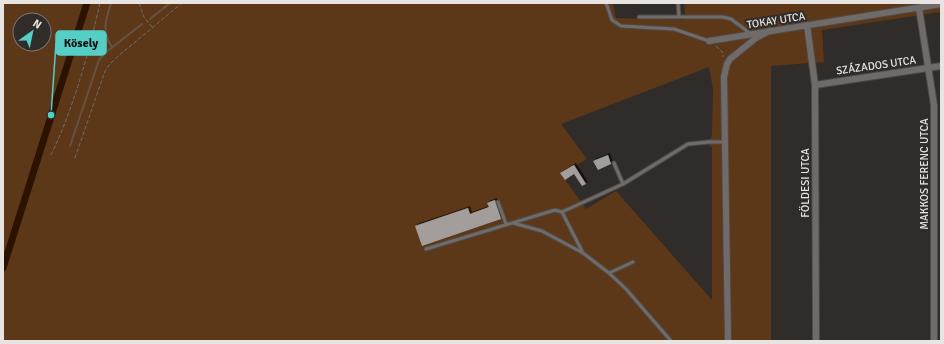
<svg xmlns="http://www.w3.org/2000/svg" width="944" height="344" viewBox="0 0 944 344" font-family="Signika,sans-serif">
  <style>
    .green { fill: #5d3818; fill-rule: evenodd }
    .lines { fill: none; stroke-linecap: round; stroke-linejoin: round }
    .stream { stroke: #645244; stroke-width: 2 }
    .canal { stroke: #2c1300; stroke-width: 7 }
    .building { fill: #a39e9b; filter: url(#shadow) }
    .lane-casing { stroke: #4e4a48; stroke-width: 5 }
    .street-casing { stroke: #4e4a48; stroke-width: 8 }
    .path { stroke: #706c6a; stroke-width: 1; stroke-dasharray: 4 2; stroke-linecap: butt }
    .lane { stroke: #706b68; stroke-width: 3 }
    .street { stroke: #706b68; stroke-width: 6 }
    .labels { text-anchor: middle; stroke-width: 4; stroke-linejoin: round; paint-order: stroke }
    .street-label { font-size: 11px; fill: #e7e4e2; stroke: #302c29 }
    .leader { fill: none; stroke: #55cec6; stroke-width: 1.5 }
    .callout-dot { fill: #55cec6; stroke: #302c29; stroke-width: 1.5 }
    .callout { fill: #55cec6; stroke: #55cec6; stroke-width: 1.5 }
    .callout-label { font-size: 12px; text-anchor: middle; font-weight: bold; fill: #111 }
  </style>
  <defs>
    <filter id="shadow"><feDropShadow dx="2" dy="-2" stdDeviation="0" flood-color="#0009"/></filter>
  </defs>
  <rect width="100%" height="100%" fill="#302c29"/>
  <path class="green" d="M3,3h610l3,15 70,2 -2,-17h257v9l-119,18 2,32 -53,4v275h-768zM20,20h24v24h-24zM709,67l4,22 -1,46 -1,4h-2l-1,5 4,3v153l-96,-109 -30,18 -25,-35 26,-15 -26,-35z"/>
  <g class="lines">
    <path class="stream" d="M111,3c-5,16 -10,30 1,44
      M150,19l20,-16
      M70,146l29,-86 6,-7 37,-29"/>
    <path class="canal" d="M3,268l84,-265"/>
  </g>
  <path class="building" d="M608,155l3,9 -13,6 -5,-9z
    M574,165l12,19 -4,2 -8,-12 -9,6 -5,-7z
    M495,200l6,19 -79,27 -7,-20 53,-18 2,6 19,-7 -2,-4z"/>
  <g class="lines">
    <g class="lane-casing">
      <path id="lane" d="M606,3l6,17 9,6 53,3 35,12
        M678,3l1,14
        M639,17h84l8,2 20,15
        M614,163l9,21
        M498,202l8,22
        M562,212l61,-28 65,-40 21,-2h16
        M513,223l29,8 41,22
        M426,249l129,-39 7,2 21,41 26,20 17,16 45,52
        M609,273l24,-11"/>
    </g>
    <g class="street-casing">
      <path id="street" d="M919,8l15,97v236
        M807,25l8,60 1,256
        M709,41l232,-37
        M815,85l126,-19
        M728,341l-4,-264 3,-13 3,-5 26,-21 13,-7"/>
    </g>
    <path class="path" d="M139,3l5,14 8,10
      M716,46l7,7v4
      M51,155c23,-48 37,-100 49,-152
      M75,158l30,-87 4,-6 8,-8 65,-54"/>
    <use href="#lane" class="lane"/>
    <use href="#street" class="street"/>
  </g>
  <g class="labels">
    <g class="street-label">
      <text transform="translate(776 20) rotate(-9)" y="4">TOKAY UTCA</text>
      <text transform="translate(876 65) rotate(-8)" y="4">SZÁZADOS UTCA</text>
      <text transform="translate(924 174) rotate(-90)" y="4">MAKKOS FERENC UTCA</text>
      <text transform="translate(805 183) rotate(-90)" y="4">FÖLDESI UTCA</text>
    </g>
  </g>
  <path class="leader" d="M51 115L56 43"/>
  <circle class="callout-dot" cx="51" cy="115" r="4"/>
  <rect class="callout" x="56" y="31" width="50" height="24" rx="4"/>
  <g class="callout-label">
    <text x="81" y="47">Kösely</text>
  </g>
  <rect width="944" height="344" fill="none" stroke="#e7e4e2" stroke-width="8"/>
  <g transform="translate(32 32) rotate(33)"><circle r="19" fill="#302c29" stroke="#797673"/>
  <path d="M0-3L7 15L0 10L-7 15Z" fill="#55cec6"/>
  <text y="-6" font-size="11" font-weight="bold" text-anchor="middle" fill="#e7e4e2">N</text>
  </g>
</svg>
